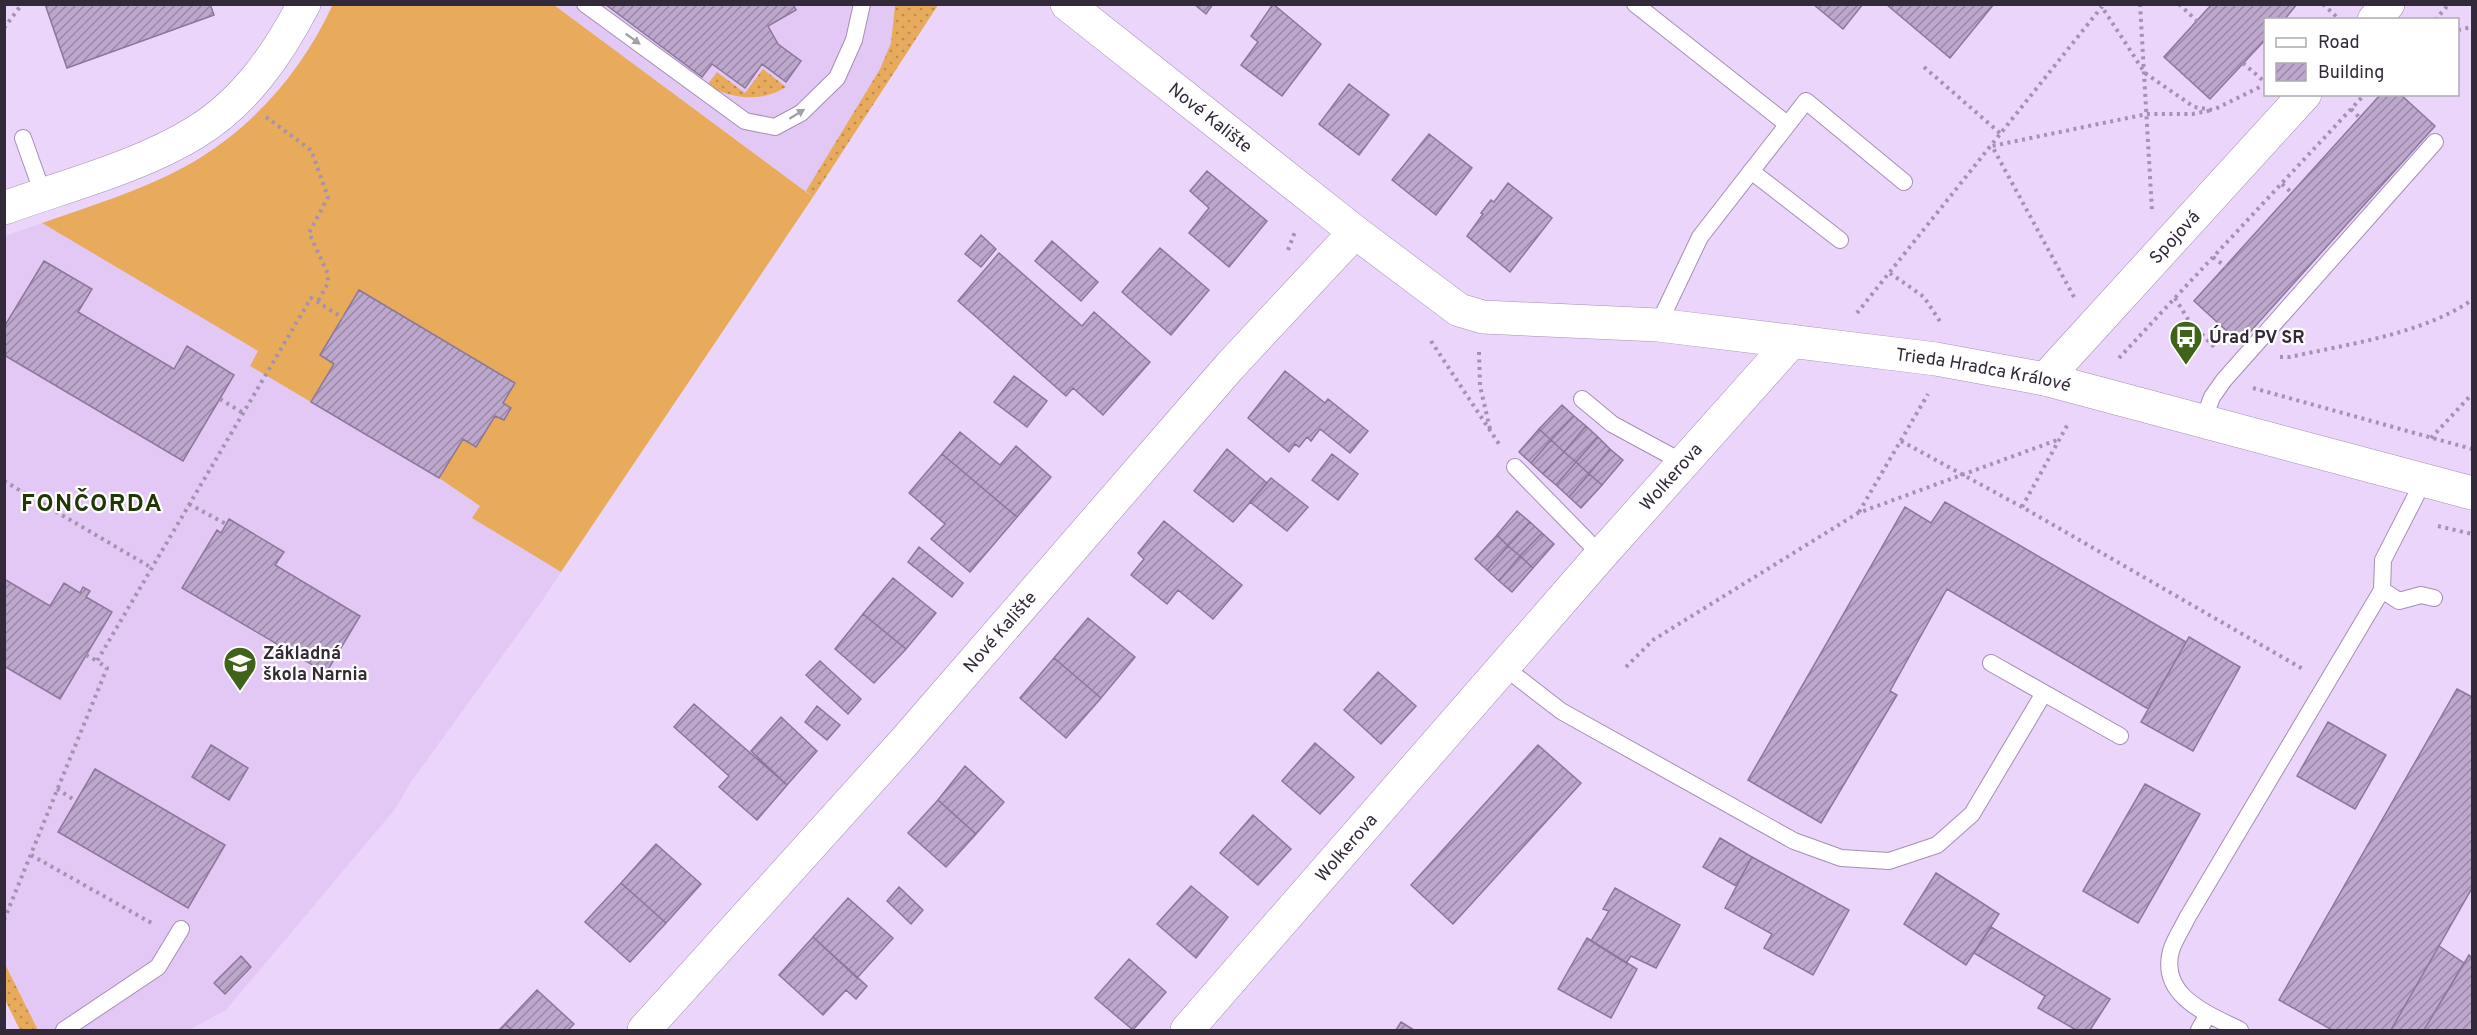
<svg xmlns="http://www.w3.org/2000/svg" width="2477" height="1035" viewBox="0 0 2477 1035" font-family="Overpass,sans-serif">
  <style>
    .built { fill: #e3c8f5 }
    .grass { fill: url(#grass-dots) }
    .pitch { fill: #e8ab5c }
    .building { fill: url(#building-hatch); stroke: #8c779a; stroke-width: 1.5 }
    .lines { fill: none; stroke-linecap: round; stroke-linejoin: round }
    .service-casing { stroke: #a48fb3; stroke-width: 18 }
    .minor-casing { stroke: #a48fb3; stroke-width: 34 }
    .tertiary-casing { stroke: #a48fb3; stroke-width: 34 }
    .path { stroke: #a393b0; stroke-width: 4; stroke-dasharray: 3 4.5; stroke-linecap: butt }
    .service { stroke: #fff; stroke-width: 16 }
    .minor { stroke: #fff; stroke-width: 33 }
    .tertiary { stroke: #fff; stroke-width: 33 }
    .oneway { fill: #a39fa6 }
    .labels { text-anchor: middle; stroke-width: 4.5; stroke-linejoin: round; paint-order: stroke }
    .street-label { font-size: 18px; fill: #332a39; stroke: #fff }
    .poi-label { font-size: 18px; font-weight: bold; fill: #332a39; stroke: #fff; text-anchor: start }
    .district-label { font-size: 24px; font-weight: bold; letter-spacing: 1.5px; fill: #203704; stroke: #fff }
  </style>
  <defs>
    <pattern id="grass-dots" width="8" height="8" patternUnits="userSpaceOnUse" patternTransform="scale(1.5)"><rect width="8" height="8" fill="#e8ab5c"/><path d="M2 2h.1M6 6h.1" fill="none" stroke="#bd8b4d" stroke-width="1.8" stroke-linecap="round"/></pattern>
    <pattern id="building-hatch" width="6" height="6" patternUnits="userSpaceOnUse" patternTransform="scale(1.5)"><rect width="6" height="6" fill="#bda7cc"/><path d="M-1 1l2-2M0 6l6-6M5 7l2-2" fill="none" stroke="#9a88a7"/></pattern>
  </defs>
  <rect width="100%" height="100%" fill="#ebd5fb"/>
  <path class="built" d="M554,5h384l-125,192z
    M42,223l217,128 -8,15 188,112 41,28 -7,12 88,54 -19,29 -131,181 -15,26 -170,202 -37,20h-151l-33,-66v-728z"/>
  <path class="grass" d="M895,5h43l-125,192 -7,-6 74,-122 11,-26z
    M763,69l23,18c-25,16 -54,12 -79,-2l10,-13 28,21z
    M4,964h1l33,66h-18l-15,-30z"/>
  <path class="pitch" d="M333,4l221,1 259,192 -252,375 -89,-54 8,-12 -41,-28 -189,-112 8,-15 -216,-128c48,-17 99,-32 144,-57 65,-36 116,-94 147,-162z"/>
  <path class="building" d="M45,4h165l4,11 -147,53z
    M605,4h188l3,6 -28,16 10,18 23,17 -15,21 -24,-18 -17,24 -33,-24 -10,13z
    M1194,4h19l-7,10z
    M1273,4l48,40 -39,52 -41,-31 17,-23 -7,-6z
    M1813,4h50l-20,25z
    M1886,4h108l-44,54z
    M2212,4h85l-13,16h-18v19l-56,60 -46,-42z
    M1349,84l40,31 -30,40 -40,-31z
    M2381,94h19l35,32 -195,217 -46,-42z
    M1429,134l43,34 -36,47 -44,-35z
    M1207,171l60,50 -38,46 -40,-34 20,-25 -19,-17z
    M1508,183l44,35 -42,54 -43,-36 16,-22 -2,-1 10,-13 3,2z
    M981,235l15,14 -15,18 -16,-13z
    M1052,241l46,41 -17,19 -46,-40z
    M1160,248l49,42 -38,45 -49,-43z
    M999,253l83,73 12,-14 56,50 -47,53 -30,-27 -7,8 -108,-95z
    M44,261l48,28 -14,23 96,57 13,-23 47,29 -51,86 -179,-106v-28z
    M359,290l156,93 -12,20 8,5 -7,12 -9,-4 -19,31 -13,-8 -24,39 -128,-76 23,-38 -14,-9z
    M1285,371l40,32 3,-4 40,32 -18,22 -30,-24 -9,12 -4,-4 -8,10 -4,-3 -6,8 -41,-34z
    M1014,376l33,25 -20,26 -33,-25z
    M1562,405l12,11 -23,24 -12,-11z
    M1574,416l12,10 -22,26 -13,-12z
    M1586,426l12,11 -22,25 -12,-10z
    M1539,429l12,11 -20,23 -12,-11z
    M960,432l40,33 16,-19 35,31 -34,40 -75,-63z
    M1598,437l12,12 -21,25 -13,-12z
    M1551,440l13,12 -21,22 -12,-11z
    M1227,449l40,34 -34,39 -39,-31z
    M1610,449l13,11 -21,25 -13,-11z
    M1564,452l12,10 -20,23 -13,-11z
    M942,454l75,63 -47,55 -39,-33 14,-15 -36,-31z
    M1332,454l26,20 -20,26 -26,-20z
    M1576,462l13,12 -20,23 -13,-12z
    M1589,474l13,11 -21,23 -12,-11z
    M1271,478l37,29 -21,24 -37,-29z
    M1945,502l241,140 -38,67 -201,-120 -57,102 7,4 -76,128 -73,-43 157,-273 26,16z
    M1517,511l13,11 -22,24 -11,-11z
    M229,519l55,33 -9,13 85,51 -34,57 -144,-85 35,-58 4,3z
    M1164,521l78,64 -29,34 -35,-29 -11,14 -36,-29 13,-16 -6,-6z
    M1530,522l12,11 -22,23 -12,-10z
    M1542,533l12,11 -21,24 -13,-12z
    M1497,535l11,11 -21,24 -12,-11z
    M1508,546l12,10 -21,25 -12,-11z
    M919,547l44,36 -11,14 -44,-35z
    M1520,556l13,12 -21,24 -13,-11z
    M893,578l43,35 -30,36 -43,-35z
    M4,579l46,27 14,-23 16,10 3,-6 7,4 -4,6 26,15 -52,87 -56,-33z
    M863,614l43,35 -32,34 -39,-34z
    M1088,618l47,39 -34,41 -47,-40z
    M2189,637l51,30 -47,84 -52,-29z
    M1054,658l47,40 -35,40 -46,-40z
    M820,661l41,38 -13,15 -42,-39z
    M1378,672l38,34 -35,38 -37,-34z
    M2457,689l15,8v191l-81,142h-59l-53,-30z
    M694,704l93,81 -30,35 -38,-33 10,-11 -55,-49z
    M817,706l23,19 -13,15 -22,-18z
    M781,717l36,34 -30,34 -36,-34z
    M2328,722l58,33 -31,54 -58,-33z
    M1315,743l39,34 -34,37 -38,-33z
    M211,745l37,23 -19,32 -37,-23z
    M1538,745l43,38 -128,141 -42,-39z
    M965,766l39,36 -28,32 -38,-34z
    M95,769l130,76 -37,63 -130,-76z
    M2145,784l55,30 -62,109 -55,-32z
    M938,800l38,34 -30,33 -38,-34z
    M1253,815l38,34 -33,36 -38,-32z
    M1720,838l32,19 -16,29 -33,-19z
    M656,844l45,40 -35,39 -45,-40z
    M1752,857l97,53 -36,65 -49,-27 8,-14 -47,-26z
    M1936,873l63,41 -33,51 -62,-41z
    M621,883l45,40 -36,39 -45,-40z
    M1191,886l37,31 -32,41 -39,-34z
    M899,887l24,23 -12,14 -24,-23z
    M1615,888l65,37 -24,43 -25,-12 -5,7 -35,-22 18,-30 -6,-2z
    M848,898l45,40 -36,40 -44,-41z
    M1991,927l119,72 -20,31h-14l-38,-22 7,-12 -71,-43z
    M813,937l54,49 -11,13 -10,-9 -23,25 -44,-40z
    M1587,938l50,31 -26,49 -53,-29z
    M2439,946l25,17 -40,67h-33z
    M2469,955l3,3v72h-48z
    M241,956l10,11 -26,27 -11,-11z
    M1129,959l37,33 -33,38 -38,-32z
    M537,990l37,34 -6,6h-56l-7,-6z
    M1401,1022l13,8h-18z
    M505,1024l7,6h-13z"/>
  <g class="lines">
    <g class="service-casing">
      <path id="service" d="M585,4l160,117 30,6 26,-14 36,-35 17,-38 8,-36
        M1635,4l152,120
        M23,138l20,56
        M1751,171l89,69
        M1658,325l42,-88 106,-136 98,81
        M1582,399l30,25 72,39
        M2203,421l9,-24 12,-17 211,-238
        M1515,467l86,88
        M2424,480l-41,80 -1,30 17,11 22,-6 13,3
        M1991,663l129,73
        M1504,667l57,44 233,130 47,17 48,3 48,-16 35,-31 72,-121
        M64,1030l94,-63 23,-38
        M2199,1030l9,-16
        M2240,1030c-32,-16 -81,-34 -69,-79 3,-11 11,-22 16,-33l195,-328"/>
    </g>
    <g class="minor-casing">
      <g id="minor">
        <path d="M2374,20l14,-16"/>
        <path d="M4,208c61,-22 138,-42 192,-76 49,-30 82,-78 108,-128"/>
        <path id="s1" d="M2045,379l260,-285"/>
        <path id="s2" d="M644,1030l261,-289 325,-375 125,-134"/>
      </g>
    </g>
    <g class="tertiary-casing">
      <g id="tertiary">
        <path id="s3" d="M1067,4l288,228 104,78 24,7 175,8 278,34 109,20 427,114"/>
        <path id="s4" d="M1187,1030l414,-475 191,-214"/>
      </g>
    </g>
    <path class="path" d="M2100,4l45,69 49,34 19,3 49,-24
      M2140,4l12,207
      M2179,4l18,17
      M2323,4l17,16
      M2435,20l14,-16
      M4,28l18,-24
      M2458,30l14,-3
      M2243,63l23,20
      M1924,67l77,67
      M2351,109l9,9
      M266,117l45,33 17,47 -19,36 19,41v9l-11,20
      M2282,184l10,9
      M1288,250l8,-21
      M2213,257l13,10
      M1890,273l34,24 17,26
      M2074,297l-82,-151 155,-32h45l21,-4
      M2175,298l14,23 28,29
      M1857,313l247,-309
      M1431,341l70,106
      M1479,352l1,34 11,47
      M2280,357h10c58,-13 133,-23 182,-57
      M2119,358l246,-264
      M2253,388l219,61
      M220,399l23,14
      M2431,438l41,-44
      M1901,441l121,66 281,162
      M4,481l148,87
      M189,504l37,20
      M2022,507l47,-85
      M1859,512l69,-118
      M2438,526l34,8
      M86,655l11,6
      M1626,667l27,-27 205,-127 202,-74
      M57,789l19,12
      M31,855l124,70
      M4,920l103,-252 -10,-7 214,-363 32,20"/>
    <use href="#service" class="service"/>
    <use href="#minor" class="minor"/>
    <use href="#tertiary" class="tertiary"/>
  </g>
  <defs><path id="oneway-solid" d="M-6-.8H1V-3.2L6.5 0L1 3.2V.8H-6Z" transform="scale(1.5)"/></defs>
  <g class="oneway">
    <use href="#oneway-solid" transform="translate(633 39) rotate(36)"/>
    <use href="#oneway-solid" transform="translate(797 114) rotate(-32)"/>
  </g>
  <defs>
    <g id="bus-pin" transform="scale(1.725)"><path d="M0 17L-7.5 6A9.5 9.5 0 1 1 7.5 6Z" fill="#40631a" stroke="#fff"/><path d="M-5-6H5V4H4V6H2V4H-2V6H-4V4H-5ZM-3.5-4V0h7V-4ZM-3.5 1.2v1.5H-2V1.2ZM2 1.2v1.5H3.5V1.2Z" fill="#fff"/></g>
    <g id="school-pin" transform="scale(1.725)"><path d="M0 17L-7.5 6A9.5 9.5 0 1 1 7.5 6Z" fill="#40631a" stroke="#fff"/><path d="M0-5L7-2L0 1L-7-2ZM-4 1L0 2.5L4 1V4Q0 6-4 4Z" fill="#fff"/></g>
  </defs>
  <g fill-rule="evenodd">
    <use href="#bus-pin" x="2186" y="337"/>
    <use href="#school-pin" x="240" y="663"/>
  </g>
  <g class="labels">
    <g class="street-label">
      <text dy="6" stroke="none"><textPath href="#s3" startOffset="183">Nové Kalište</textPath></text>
      <text dy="6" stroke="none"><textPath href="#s1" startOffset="192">Spojová</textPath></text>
      <text dy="6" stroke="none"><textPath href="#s3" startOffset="1026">Trieda Hradca Králové</textPath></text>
      <text dy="6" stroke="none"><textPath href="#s4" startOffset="735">Wolkerova</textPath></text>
      <text dy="6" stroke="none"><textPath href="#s2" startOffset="534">Nové Kalište</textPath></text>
      <text dy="6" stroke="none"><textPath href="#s4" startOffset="242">Wolkerova</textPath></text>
    </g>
    <g class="poi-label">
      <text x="2209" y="343">Úrad PV SR</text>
      <text x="263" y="659">Základná<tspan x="263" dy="21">škola Narnia</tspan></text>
    </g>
    <g class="district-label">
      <text x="92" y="511">FONČORDA</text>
    </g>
  </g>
  <rect width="2477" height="1035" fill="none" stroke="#332a39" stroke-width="12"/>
  <rect x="2264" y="18" width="195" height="78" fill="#ffffff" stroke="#adaab0" stroke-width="1.5"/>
  <rect x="2276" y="38" width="30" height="9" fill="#ffffff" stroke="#adaab0" stroke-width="1.5"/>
  <text x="2318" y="48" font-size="18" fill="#332a39">Road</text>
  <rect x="2276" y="63" width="30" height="18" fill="url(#building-hatch)" stroke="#adaab0" stroke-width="1.5"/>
  <text x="2318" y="78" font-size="18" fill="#332a39">Building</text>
</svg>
